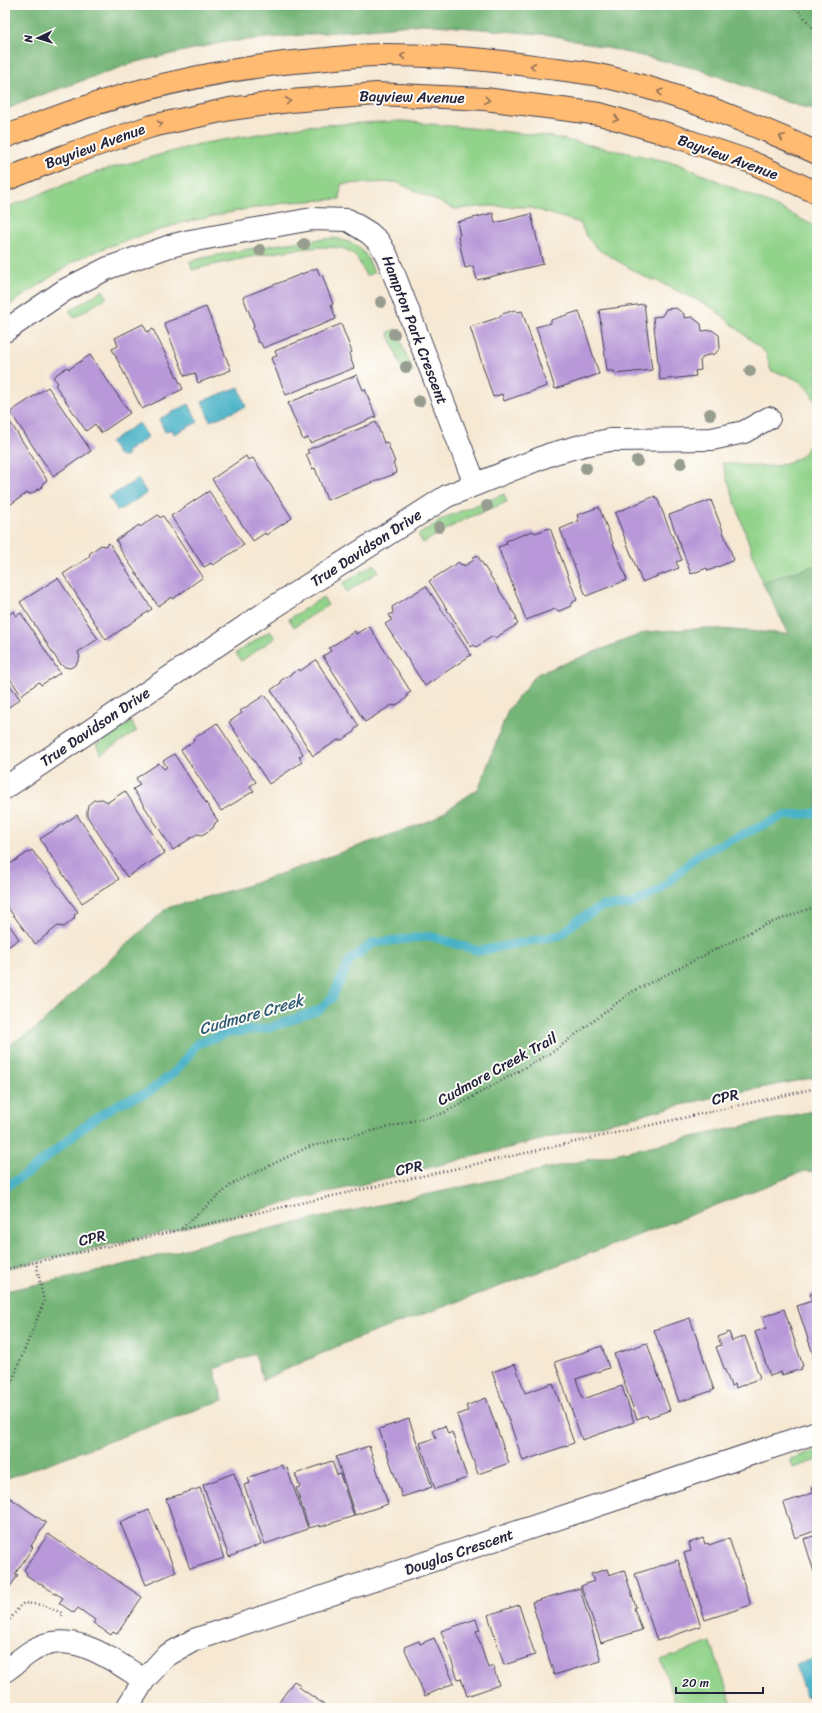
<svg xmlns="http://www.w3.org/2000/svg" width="822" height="1713" viewBox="0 0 822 1713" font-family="Sriracha,sans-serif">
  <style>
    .green { fill: #92d38b; stroke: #5a7a63 }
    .forest { fill: #75b577; stroke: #4c6c59 }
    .water { fill: #48b2c7; stroke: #356a81 }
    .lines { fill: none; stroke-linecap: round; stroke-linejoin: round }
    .stream { stroke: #48b2c7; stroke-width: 9 }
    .building { fill: #b898d8 }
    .minor-casing { stroke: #424052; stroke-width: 24 }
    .major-casing { stroke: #424052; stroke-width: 24 }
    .path { stroke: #424052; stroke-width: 2.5; stroke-dasharray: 1 3; stroke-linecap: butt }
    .minor { stroke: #fff; stroke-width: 22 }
    .major { stroke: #ffbb71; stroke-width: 22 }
    .tree { fill: #979d8f }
    .oneway { stroke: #906e56 }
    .labels { text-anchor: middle; stroke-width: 4; stroke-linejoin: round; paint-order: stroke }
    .street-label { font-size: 15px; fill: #22223b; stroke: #fdfcf7 }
    .water-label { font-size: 16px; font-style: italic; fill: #315c73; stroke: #fdfcf7 }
  </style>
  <rect width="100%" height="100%" fill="#fdfcf7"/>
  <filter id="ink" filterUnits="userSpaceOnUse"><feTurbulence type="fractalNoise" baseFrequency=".025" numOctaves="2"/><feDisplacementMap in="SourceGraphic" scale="8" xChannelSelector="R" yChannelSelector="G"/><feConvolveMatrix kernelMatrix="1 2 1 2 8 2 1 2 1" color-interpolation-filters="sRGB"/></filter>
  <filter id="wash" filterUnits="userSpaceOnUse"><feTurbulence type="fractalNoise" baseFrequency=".012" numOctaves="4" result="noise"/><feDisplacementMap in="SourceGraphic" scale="16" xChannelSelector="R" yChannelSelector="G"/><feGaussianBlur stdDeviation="0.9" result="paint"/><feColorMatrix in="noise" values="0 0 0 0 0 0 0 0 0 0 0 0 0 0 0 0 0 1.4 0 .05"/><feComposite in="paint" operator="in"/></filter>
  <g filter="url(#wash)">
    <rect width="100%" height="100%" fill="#f6e8d3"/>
    <path class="green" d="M402,121l145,15 129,27 97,42 44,22v183c0,-4 -2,-8 -4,-12 -9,-19 -23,-22 -42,-27l-5,-18 -53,-45 -56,-27 -12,-4 -46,-27 -13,-14 -6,-13 -52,-16 -38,-1 -35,3 -59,-27 -55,2 -1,15 -49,3 -49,8 -61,13 -74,24 -31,13 -71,48v-100l92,-36 102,-28 107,-18z
      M334,238c25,5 31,11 40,35l-8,3c-5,-10 -8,-21 -19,-26 -24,-11 -127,13 -155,20l-2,-9c48,-11 95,-19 144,-23z
      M103,290l4,7 -33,21 -5,-7z
      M396,329l17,43 -9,3 -16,-43z
      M817,431v134l-55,17 -40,-119c40,3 78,14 95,-32z
      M504,494l3,8 -44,18 -40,23 -5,-8 28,-18z
      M374,564l5,7 -32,21 -5,-8z
      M323,597l5,8 -34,22 -5,-8z
      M270,631l5,7 -34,23 -5,-8z
      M131,722l6,9 -36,23 -5,-9z
      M817,1450v10l-24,8 -3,-9z
      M711,1642l22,66h-56l-16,-48z"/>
    <path class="forest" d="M5,5h812v104l-19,-3 -100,-37 -147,-34 -128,-11 -198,18 -89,20 -103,36 -28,12z
      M817,565v512l-103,20 -472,117 -237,55v-222l32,-19 38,-37 92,-83 82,-23 183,-65 47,-32 29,-78 29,-36 109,-42 59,-4 84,6 -27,-52z
      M817,1110v62l-12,-1 -190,73 -270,99 -82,37 -8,-26 -41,15 9,31 -218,79v-188l87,-18 139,-36z"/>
    <path class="water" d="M239,387l7,20 -36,14 -8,-20z
      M189,404l9,18 -24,12 -2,-5 -7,3 -6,-13z
      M137,424h3l8,13 -22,15 2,3 -2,2h-4l-3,-1 -9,-14z
      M138,479l9,14 -29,18 -9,-14z
      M813,1659l1,2 3,-1v33l-11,4 -11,-32z"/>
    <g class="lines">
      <path class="stream" d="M5,1187l24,-15 62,-51 29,-18 27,-10 29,-22 21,-27 30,-11 42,-5 50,-18 13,-12 18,-38 23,-17 57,-7 49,15 82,-16 17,-15 25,-14 27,-1 30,-15 38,-35 85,-39 34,-3"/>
    </g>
    <g id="blocks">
      <path class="building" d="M493,213l2,10 36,-9 12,50 -66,16 -4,-14 -8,2 -7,-32 2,-1 -3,-13z
        M317,268l3,8 2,-1 11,29 -2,1 5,14 -73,29 -2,-5 -3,-1 -5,-13 1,-4 -11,-28z
        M644,304l8,66 -37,4 -1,-3h-7l-8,-61z
        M206,307l25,63 -33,13 -3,-10 -10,3 -21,-53z
        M676,308l8,6v4l8,-1 9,7 1,7 10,-1 7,5 1,13 -5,6 -11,2 -4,5 1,9 -6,1 1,5 -36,4 -7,-63 9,-1 4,-7z
        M515,310l3,2 4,-1 25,75 -43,15 -2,-7 -9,3 -23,-70 30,-10 2,-3z
        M579,311l20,63 -44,15 -19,-62 15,-4v-3z
        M143,324l4,8 6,-3 30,60 -41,20 -30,-60 6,-3 -3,-8z
        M341,324l11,28 -3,2 5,14 -68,27 -15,-37 6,-2 -2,-5z
        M90,355l40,58 -29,20 -6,-9 -9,7 -31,-46 3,-2 -5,-6 14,-10 2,2z
        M357,375l6,15 2,-1 11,28 -66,26 -2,-5 -5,2 -15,-37z
        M48,387l43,64 -38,25 -43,-64z
        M5,414l42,66 -4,3 -1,4 -11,7 -4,-1 -22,15z
        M376,422l8,21 3,-1 8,20 -2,1 4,10 -70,27 -12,-32 -3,1 -6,-15 3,-1 -2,-3z
        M246,456l2,4 5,-2 39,60 -26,17 -1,-2 -12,8 -41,-62z
        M209,491l35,54 -31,20 -2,-2 -7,4 -33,-51z
        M655,496l1,2h1l25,62 -6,2 3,6 -37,14 -27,-69z
        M711,500l23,60 -26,11 -1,-3 -16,6 -22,-59z
        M599,507l28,73 -41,16 -26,-67 19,-8 -2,-6z
        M158,515l2,3 3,-2 40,61 -30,22 -1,-2 -14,9 -40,-60 1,-1 -3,-5 23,-15 1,2z
        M550,528l27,72 -4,2 -2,4 -12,5 -4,-2 -29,11 -28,-73 9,-3 -1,-3 27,-10 2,2z
        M109,543l43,66 -46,31 -43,-66 26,-17 1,-4 11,-8 4,1z
        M477,555l40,63 -2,1 3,5 -23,14 -2,-2 -17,11 -2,-2 -3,2 -42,-66 30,-19 2,3 2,-1 1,2 10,-6 -2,-2z
        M58,578l40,61 -20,13 2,5 -4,8 -6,3 -5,-1 -5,-3 -40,-62z
        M426,586l45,69 -46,31 -40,-62 7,-4 -3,-5 4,-2 -1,-6z
        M14,611l2,5 5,-3 39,60 -19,12 -2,-3 -18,13 -16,-24v-54z
        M369,626l42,66 -4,2v4l-12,8 -3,-1 -27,17 -42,-66 8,-5 -2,-3 26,-17 1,3z
        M316,660l43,66 -4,3 -2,4 -11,7h-4l-25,16 -42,-66 10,-7 -1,-2 19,-12 1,2z
        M5,678l15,21 -15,11z
        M265,695l38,59 -4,3 3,5 -33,22 -40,-62 13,-9 -2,-2z
        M217,723l39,59 -6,4 4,5 -33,20 -40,-61 13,-9 -1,-2z
        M174,754l44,67 -3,2 -2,5 -11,7 -5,-1 -24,16 -40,-61 7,-4 -4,-7 23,-15 5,6 3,-2 -4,-6z
        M125,791l40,62 -38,24 -40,-61v-5l1,-6 6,-5 8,-1 6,3z
        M77,815l42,64 -37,24 -42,-64z
        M32,850l46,62 -3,2 -1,5 -10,8 -6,-1 -23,18 -30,-40v-37z
        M5,919l14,20 -14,10z
        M817,1292v67l-2,1 -18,-54 15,-5 -2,-7z
        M784,1309l19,57 -2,1 1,2 -20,6 -1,-3 -11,4 -15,-44 11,-4 -4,-11z
        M690,1318l24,72 -35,12 -25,-72z
        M729,1332l3,9 13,-5 15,42 -24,10 -1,-4 -4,2 -15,-39 5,-2 -3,-8z
        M647,1343l23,67 -22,8 -1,-3 -10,4 -23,-65z
        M602,1346l7,22 -33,11 7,20 39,-13 12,36 -52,18 -27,-78z
        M515,1364l10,29 28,-10 21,60 -51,18 -31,-89z
        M486,1398l23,65 -31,11 -21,-59 11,-4 -2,-5z
        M409,1419l23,68 -30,10 -23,-68z
        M445,1426l3,8 4,-2 15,46 -32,11 -15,-46 16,-5 -3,-8z
        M369,1446l19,58 -33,11 -19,-58z
        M332,1461l5,14 3,-1 14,42 -34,11v-2l-11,3 -13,-40 4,-1 -5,-13z
        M282,1465l2,4 3,-1 21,61 -43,15 -21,-59 6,-2 -2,-5z
        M234,1473l27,71 -32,13 -26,-72z
        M817,1486v44l-22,8 -12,-35 30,-10 -2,-5z
        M200,1488l24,70 -34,11 -24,-70z
        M9,1497l37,26 -15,23 2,1 -18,27 3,1 -13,19v-91z
        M149,1510l27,62 -30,13 -26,-63z
        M48,1534l94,63 -25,37 -4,-2 -2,3 -18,-12 2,-3 -17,-12 -4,5 -15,-10 4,-5 -37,-23 1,-2 -3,-3z
        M817,1535v47l-13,-43z
        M703,1538l2,6 3,-1 1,2 20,-7 22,67 -46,15 -21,-67 7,-2 -2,-8z
        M678,1560l23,66 -44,15 -22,-67z
        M607,1569l2,6 15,-5 12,37 -2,1 8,22 -41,13 -20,-57 13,-5 -3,-7z
        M580,1588l21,73 -47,14 -22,-73z
        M519,1605l16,50 -31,10 -16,-50z
        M476,1619l4,11 -4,1 12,37 5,-2 6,19 -32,11 -6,-18 -3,1 -17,-48z
        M434,1638l20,45 -29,13 -21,-49 15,-6 1,3z
        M294,1681l6,4 -1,2 30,21h-54z"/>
    </g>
  </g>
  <g filter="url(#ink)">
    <use href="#blocks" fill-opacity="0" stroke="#424052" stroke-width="1"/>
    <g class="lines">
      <g class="minor-casing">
        <path id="minor" d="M5,331l60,-41 43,-22 62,-22 20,-5 122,-22 36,1 21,13 10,9 8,14 88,228
          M5,788l266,-179 176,-113 104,-42 33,-9 26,-5 102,-1 32,-7 25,-14
          M5,1671c9,-6 17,-14 27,-20 37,-25 81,9 112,29
          M127,1708l17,-28 22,-24 28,-16 623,-208"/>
      </g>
      <g class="major-casing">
        <path id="major" d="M5,137c103,-43 211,-70 322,-78 18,-2 36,-4 54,-4 54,0 107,4 160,12 22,3 45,5 66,10 73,17 143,45 210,76
          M5,180l62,-25 85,-29 78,-17 60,-8 87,-7 108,5 115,15 71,21 80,27 66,31"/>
      </g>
      <path class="path" d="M794,5l23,28
        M182,1228l50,-44 76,-37 136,-34 110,-62 76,-58 132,-67 55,-20
        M5,1269l812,-181
        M5,1398l39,-96 -8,-40
        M5,1626l15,-20 4,-3 19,2 19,8v3"/>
      <use href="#minor" class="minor"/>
      <use href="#major" class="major"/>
    </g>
    <g class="tree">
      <circle cx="304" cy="244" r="6"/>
      <circle cx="260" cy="250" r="6"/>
      <circle cx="381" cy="302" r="6"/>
      <circle cx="394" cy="334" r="6"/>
      <circle cx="406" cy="367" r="6"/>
      <circle cx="750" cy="371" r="6"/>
      <circle cx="419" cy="401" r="6"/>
      <circle cx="710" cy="414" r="6"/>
      <circle cx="637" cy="461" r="6"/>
      <circle cx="681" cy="463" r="6"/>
      <circle cx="586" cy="468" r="6"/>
      <circle cx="487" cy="506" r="6"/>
      <circle cx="439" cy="527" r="6"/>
    </g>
    <defs><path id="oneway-chevron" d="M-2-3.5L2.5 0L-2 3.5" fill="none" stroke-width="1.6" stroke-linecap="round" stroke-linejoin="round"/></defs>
    <g class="oneway">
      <use href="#oneway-chevron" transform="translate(403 56) rotate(-177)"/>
      <use href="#oneway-chevron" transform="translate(533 66) rotate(-172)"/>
      <use href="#oneway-chevron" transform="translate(660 92) rotate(-164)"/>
      <use href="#oneway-chevron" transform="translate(487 100) rotate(6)"/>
      <use href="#oneway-chevron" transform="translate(288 101) rotate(-7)"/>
      <use href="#oneway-chevron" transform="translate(616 119) rotate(17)"/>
      <use href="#oneway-chevron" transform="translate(160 124) rotate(-12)"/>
      <use href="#oneway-chevron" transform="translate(782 137) rotate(-155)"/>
    </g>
  </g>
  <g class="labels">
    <g class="street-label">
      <text transform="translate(412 97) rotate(1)" y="5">Bayview Avenue</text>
      <text transform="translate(95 146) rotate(-20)" y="5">Bayview Avenue</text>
      <text transform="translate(728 157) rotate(20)" y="5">Bayview Avenue</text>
      <text transform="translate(415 330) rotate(69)" y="5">Hampton Park Crescent</text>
      <text transform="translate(366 548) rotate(-33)" y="5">True Davidson Drive</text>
      <text transform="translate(95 727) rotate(-34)" y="5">True Davidson Drive</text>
      <text transform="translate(497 1069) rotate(-29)" y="5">Cudmore Creek Trail</text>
      <text transform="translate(725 1097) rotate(-13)" y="5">CPR</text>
      <text transform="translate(409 1168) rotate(-12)" y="5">CPR</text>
      <text transform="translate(92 1238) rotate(-13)" y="5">CPR</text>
      <text transform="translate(459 1552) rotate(-19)" y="5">Douglas Crescent</text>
    </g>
    <g class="water-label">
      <text transform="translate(251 1014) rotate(-16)" y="6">Cudmore Creek</text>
    </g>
  </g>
  <rect width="822" height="1713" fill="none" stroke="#fdfcf7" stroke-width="20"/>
  <g transform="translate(38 38) rotate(266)" stroke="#fdfcf7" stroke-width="3" paint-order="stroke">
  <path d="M0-3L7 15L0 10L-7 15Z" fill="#22223b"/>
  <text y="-6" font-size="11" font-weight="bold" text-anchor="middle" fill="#22223b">N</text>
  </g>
  <path d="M676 1687v6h87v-6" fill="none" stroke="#22223b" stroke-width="2"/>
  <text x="682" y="1687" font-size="12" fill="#22223b" stroke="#fdfcf7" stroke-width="3" paint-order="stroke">20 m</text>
</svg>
